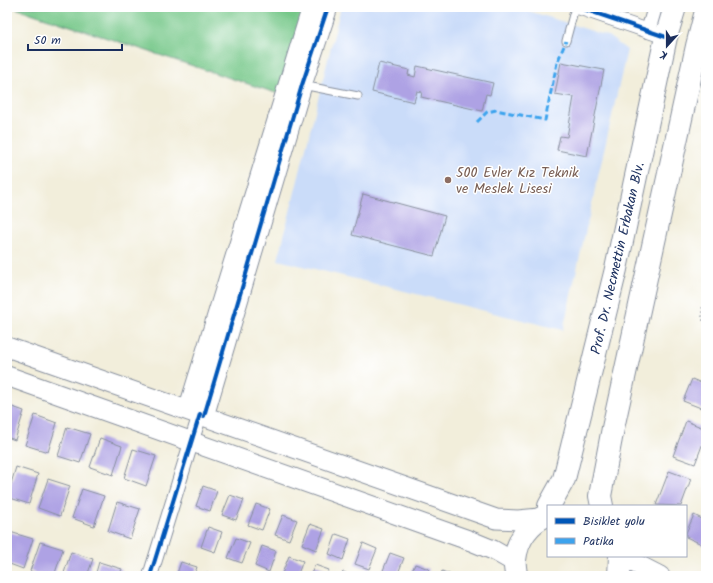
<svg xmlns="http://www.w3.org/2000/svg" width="713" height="583" viewBox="0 0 713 583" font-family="Kalam,sans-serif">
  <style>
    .built { fill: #cadcf9 }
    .green { fill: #75c788; stroke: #487b73 }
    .building { fill: #aea2e4 }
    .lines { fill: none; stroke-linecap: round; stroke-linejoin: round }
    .lane-casing { stroke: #868e9c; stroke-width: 9 }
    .street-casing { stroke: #868e9c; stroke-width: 16 }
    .secondary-casing { stroke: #868e9c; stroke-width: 21 }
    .primary-casing { stroke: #868e9c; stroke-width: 24 }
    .path { stroke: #868e9c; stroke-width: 2.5; stroke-dasharray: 1 3; stroke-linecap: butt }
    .lane { stroke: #fff; stroke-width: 7 }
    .street { stroke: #fff; stroke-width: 14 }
    .secondary { stroke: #fff; stroke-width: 19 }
    .primary { stroke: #fff; stroke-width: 22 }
    .quiet { stroke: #3da3ed; stroke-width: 3; stroke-dasharray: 6 3; stroke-linecap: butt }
    .cycleway-casing { stroke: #fff; stroke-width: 6 }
    .cycleway { stroke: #0057b8; stroke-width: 4 }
    .education-dot { fill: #8d6e63; stroke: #fff; stroke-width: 1.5 }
    .labels { text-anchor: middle; stroke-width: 3; stroke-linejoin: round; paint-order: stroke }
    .education-label { font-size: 14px; fill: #785e54; stroke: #fff; text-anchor: start }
    .street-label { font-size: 14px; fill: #1b2f5e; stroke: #fff }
  </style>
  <rect width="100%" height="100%" fill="#fff"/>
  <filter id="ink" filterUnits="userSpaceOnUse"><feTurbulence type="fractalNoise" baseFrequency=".025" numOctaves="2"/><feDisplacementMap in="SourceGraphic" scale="8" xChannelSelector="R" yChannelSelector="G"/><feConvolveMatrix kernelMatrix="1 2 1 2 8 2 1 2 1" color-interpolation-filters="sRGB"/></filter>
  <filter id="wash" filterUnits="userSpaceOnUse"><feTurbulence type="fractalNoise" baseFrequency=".012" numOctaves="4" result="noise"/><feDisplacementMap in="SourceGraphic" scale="16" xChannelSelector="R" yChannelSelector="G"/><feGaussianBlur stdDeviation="0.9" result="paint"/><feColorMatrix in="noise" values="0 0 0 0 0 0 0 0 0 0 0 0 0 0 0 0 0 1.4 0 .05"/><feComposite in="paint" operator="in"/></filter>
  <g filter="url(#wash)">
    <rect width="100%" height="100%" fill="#f2eedb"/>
    <path class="built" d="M341,7h175l92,29 19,14 -64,280 -285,-70z"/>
    <path class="green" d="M12,7h293l-26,87z"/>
    <g id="blocks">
      <path class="building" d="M561,62l43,8 -17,86 -30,-6 3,-14 7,1 7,-40 -19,-3z
        M379,63l30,7 -1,5 7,2 2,-11 76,17 -3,12 -4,-1 -4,17 -61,-14 1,-5 -5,-1 -3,11 -42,-10z
        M363,194l82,22 -11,40 -82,-21z
        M692,379l14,6v25l-23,-9z
        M7,405l17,6 -9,29 -8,-3z
        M35,415l22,8 -9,29 -23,-7z
        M686,421l20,8v6l-11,29 -22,-8z
        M67,427l23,7 -10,29 -22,-7z
        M100,438l22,8 -9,29 -23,-8z
        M133,449l23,7 -10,30 -22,-8z
        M16,467l22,7 -9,30 -22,-7z
        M669,471l22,8 -10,27 -25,-1z
        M48,479l22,7 -10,30 -22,-8z
        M203,486l14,5 -7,20 -14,-5z
        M82,489l22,7 -10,30 -22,-8z
        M230,495l14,5 -8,20 -14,-5z
        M117,502l23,7 -10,30 -22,-8z
        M256,504l14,5 -8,21 -14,-5z
        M283,515l14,5 -8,20 -14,-5z
        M694,515l12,6v25l-20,-9v-4z
        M310,524l14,5 -8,21 -14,-6z
        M208,527l14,5 -7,20 -14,-5z
        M10,532l23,7 -10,30 -16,-6v-22z
        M336,534l14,5 -7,21 -14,-6z
        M236,538l14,5 -8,20 -14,-5z
        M40,542l23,7 -9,27h-9l-15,-5z
        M363,543l14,6 -8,20 -14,-5z
        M262,546l14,5 -7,21 -14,-6z
        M71,552l22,7 -6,17h-24z
        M390,553l14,5 -7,18h-7l-8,-3z
        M289,556l14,5 -6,15h-16z
        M99,562l23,7 -3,7h-24z
        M181,562l16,5 -3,9h-18z
        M415,564l14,5 -3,7h-16z
        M315,565l14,5 -3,6h-16z
        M442,571l12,5h-13z
        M207,572l10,4h-12z
        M343,572l10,4h-12z"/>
    </g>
  </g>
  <g filter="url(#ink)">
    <use href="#blocks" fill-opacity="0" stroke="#868e9c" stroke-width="1"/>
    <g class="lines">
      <g class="lane-casing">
        <path id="lane" d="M566,41l9,-34
          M302,85l56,11"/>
      </g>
      <g class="street-casing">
        <path id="street" d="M578,7l88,30
          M648,31l7,-24
          M150,576l50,-162"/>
      </g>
      <g class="secondary-casing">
        <path id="secondary" d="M7,347l489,172 22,1 22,-2
          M7,376l464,165 22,9 21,12
          M188,410l124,-403
          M204,416l98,-331 26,-78
          M621,556l39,20"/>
      </g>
      <g class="primary-casing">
        <path id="primary" d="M549,506l15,-27 52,-210 50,-232 9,-30
          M602,506l-2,-10 13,-68 84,-382 9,-35
          M516,576c0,-5 -2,-11 -1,-16 2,-20 14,-38 33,-45
          M619,576l1,-20"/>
      </g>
      <path class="path" d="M706,296c-3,9 -7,21 0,28"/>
      <use href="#lane" class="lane"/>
      <use href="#street" class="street"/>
      <use href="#secondary" class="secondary"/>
      <use href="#primary" class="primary"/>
      <path class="quiet" d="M477,122l10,-10 9,-2 49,10 12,-57 9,-22"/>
      <g class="cycleway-casing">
        <path id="cycleway" d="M578,7l88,30
          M204,416l98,-331 26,-78
          M150,576l50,-162"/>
      </g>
      <use href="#cycleway" class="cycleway"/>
    </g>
  </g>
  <circle class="education-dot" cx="448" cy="180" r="4"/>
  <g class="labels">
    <g class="education-label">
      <text x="456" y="177">500 Evler Kız Teknik<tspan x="456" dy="16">ve Meslek Lisesi</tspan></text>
    </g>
    <g class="street-label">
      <text transform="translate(617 258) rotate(-77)" y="5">Prof. Dr. Necmettin Erbakan Blv.</text>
    </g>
  </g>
  <rect width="713" height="583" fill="none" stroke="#fff" stroke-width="24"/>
  <rect x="547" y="505" width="140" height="52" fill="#ffffff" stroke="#a4acbf"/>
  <rect x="555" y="518" width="20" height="6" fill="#0057b8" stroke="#a4acbf"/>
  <text x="583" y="525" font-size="12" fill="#1b2f5e">Bisiklet yolu</text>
  <rect x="555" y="538" width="20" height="6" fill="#3da3ed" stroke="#a4acbf"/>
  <text x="583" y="545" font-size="12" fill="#1b2f5e">Patika</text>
  <g transform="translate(667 46) rotate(201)" stroke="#ffffff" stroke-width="3" paint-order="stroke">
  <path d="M0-3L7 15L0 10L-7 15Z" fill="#1b2f5e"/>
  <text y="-6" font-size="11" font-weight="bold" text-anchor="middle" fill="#1b2f5e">K</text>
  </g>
  <path d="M28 44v6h94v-6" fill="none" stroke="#1b2f5e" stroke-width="2"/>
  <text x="34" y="44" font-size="12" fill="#1b2f5e" stroke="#ffffff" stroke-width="3" paint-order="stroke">50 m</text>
</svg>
